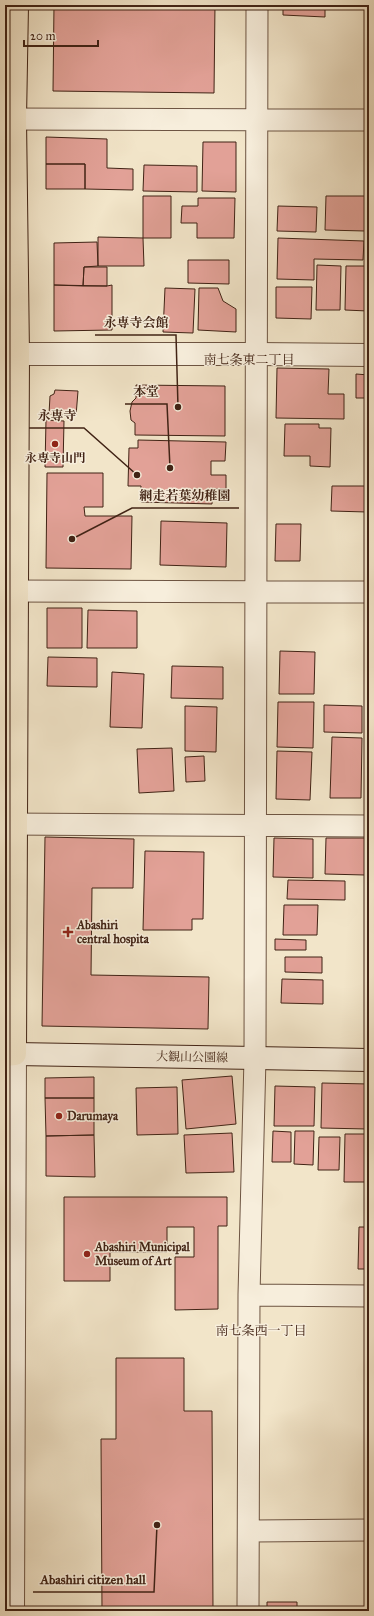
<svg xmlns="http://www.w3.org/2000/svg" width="374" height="1616" viewBox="0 0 374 1616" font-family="'IM FELL Great Primer','Noto Serif JP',serif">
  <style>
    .building { fill: #e2a197; stroke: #412315 }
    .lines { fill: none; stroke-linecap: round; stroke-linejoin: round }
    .minor-casing { stroke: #6d5442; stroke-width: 23 }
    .tertiary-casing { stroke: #6d5442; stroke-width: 24 }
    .secondary-casing { stroke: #412315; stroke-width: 24 }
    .trunk-casing { stroke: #412315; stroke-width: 24 }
    .minor { stroke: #f7eedc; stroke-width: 21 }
    .tertiary { stroke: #f7eedc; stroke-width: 22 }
    .secondary { stroke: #f7eedc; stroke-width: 22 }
    .trunk { stroke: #f2e5c9; stroke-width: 22 }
    .poi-dot { fill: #8f2418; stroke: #f7eedc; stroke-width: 1.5 }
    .labels { text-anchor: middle; stroke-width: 3; stroke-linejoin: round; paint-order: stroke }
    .poi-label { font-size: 12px; font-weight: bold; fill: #412315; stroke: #f7eedc; text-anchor: start }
    .street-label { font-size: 12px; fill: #412315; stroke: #f7eedc }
    .neighbourhood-label { font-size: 13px; fill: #412315; stroke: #f7eedc }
    .leader { fill: none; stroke: #412315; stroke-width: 1.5 }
    .callout-dot { fill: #412315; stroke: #f7eedc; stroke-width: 1.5 }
    .callout-label { font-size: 13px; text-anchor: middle; font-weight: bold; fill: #412315; stroke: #f7eedc; stroke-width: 3; stroke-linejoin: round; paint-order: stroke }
  </style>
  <rect width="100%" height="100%" fill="#f2e5c9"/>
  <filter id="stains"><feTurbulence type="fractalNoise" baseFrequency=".005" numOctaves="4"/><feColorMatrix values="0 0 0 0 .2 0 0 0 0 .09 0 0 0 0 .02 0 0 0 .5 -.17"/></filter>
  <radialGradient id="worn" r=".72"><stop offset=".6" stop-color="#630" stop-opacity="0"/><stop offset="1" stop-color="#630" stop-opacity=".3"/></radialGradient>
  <path class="building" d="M54,5h161l-1,88 -161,-2z
    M283,5h42v12l-42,-2z
    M46,137l61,2v29l26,1v21l-48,-1v-25h-39z
    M203,142h33v50l-34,-1z
    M46,164h39v25h-39z
    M144,165l53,1v26l-54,-1z
    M143,196h28v42h-28z
    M326,196h40l-1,35 -40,-1z
    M198,198h37l-1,40h-37v-15h-16l1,-17h16z
    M278,206l39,1 -1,25 -39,-1z
    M98,237l45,1 1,28h-46z
    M278,238l86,3 -1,19 -49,-1v21l-37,-1z
    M97,242l1,24 -14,1 -1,19 -29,-1v-42z
    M188,260h41v24l-41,-1z
    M317,265l24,1 -1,44h-24z
    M346,266h23l-1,45 -23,-1z
    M84,267h23v19h-24z
    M54,285l53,1 5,-1v45l-58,1z
    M276,287h36l-1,32 -35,-1z
    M165,288l30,1 -2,44 -30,-1z
    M199,288h19l5,13 13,8v23l-38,-2z
    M277,368l52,1 -1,25h16v25l-68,-1z
    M356,374l13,1v23h-13z
    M136,385l89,1v50l-90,-1v-12l-4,-3 -1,-9 2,-9 4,-4z
    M55,390l23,1 -2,25 -27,-2 1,-18 4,-2z
    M46,420l18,1 -1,46h-18z
    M367,420h2v48h-4z
    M285,424h34v4h12l-1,39 -20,-1v-10h-26z
    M138,440l88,2 -1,19h-14v14h15v14h-14v15l-71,-2v-16h-13l1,-38h9z
    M47,473h56v34h-19l1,9h47l-1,53 -85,-1z
    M332,486h35v26l-36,-1z
    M161,521l66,2 -1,44 -66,-2z
    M276,524h25l-1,37h-25z
    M47,608h35v40h-35z
    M88,610l49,1v37h-50z
    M368,618h1v43h-2z
    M280,651l35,1 -1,42h-35z
    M48,657l49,1v29l-50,-1z
    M172,666l51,1v32l-52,-1z
    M112,672l32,2 -2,54 -32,-1z
    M278,702h36l-1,46 -36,-1z
    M324,705l38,1v27l-38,-1z
    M185,706l32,1 -1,45 -31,-1z
    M332,737l30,1 -1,60h-31z
    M172,748l2,43 -35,2 -2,-44z
    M277,751l35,1 -2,48 -34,-1z
    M204,756l1,25 -19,1 -1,-25z
    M45,837l89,2 -1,49h-41l-1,87 118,2 -1,52 -166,-3z
    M274,838l39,1v39l-40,-1z
    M326,838h40l-1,37 -40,-1z
    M145,851l59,1 -1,67h-11v11h-49z
    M288,880l57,1v19l-58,-1z
    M284,905h34l-1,30h-34z
    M275,939l31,1v10h-31z
    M285,957h37v16l-37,-1z
    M282,979l41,1v24l-42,-1z
    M232,1076l4,48 -50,5 -4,-49z
    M94,1077v21h-49v-20z
    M322,1083l47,1 -1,45 -47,-1z
    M275,1086l40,1 -1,39h-40z
    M177,1087l1,47 -41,1 -1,-47z
    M45,1098h49v37l-48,1z
    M273,1131l18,1v30h-19z
    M295,1131h19l-1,34 -19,-1z
    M232,1133l2,39 -48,1 -2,-38z
    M345,1134h23l-1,48h-23z
    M94,1135l1,42 -49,-1v-40z
    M319,1137h21l-1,33h-21z
    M64,1197h163v29h-9v83l-43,1v-53h19v-30h-27v25h-57v29h-46z
    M359,1227h10v42h-11z
    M116,1358h68v53h28l1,200h-111l-1,-172h15z
    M267,1602h30v9h-30z"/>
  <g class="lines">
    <g class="minor-casing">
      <path id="minor" d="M5,119l364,1
        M5,591l364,1
        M5,824l364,2
        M249,1295l120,1
        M249,1531l120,-1
        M248,1611l1,-316 6,-237 2,-1053"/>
    </g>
    <g class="tertiary-casing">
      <path id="tertiary" d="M18,354h239l112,1
        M13,1611l2,-557"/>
    </g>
    <g class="secondary-casing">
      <path id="secondary" d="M15,1054l354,6"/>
    </g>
    <g class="trunk-casing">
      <path id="trunk" d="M5,1055l10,-1 3,-700 -3,-235 2,-114"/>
    </g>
    <use href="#minor" class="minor"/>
    <use href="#tertiary" class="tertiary"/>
    <use href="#secondary" class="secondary"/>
    <use href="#trunk" class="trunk"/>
  </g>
  <g class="poi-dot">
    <circle cx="55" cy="444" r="4"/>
    <path d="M66 926h4v4h4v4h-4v4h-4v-4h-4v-4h4z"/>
    <circle cx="59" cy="1116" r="4"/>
    <circle cx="87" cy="1254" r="4"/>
  </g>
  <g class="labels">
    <g class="poi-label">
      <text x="55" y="462" text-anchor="middle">永専寺山門</text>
      <text x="77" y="929">Abashiri<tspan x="77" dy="14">central hospita</tspan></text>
      <text x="67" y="1120">Darumaya</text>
      <text x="95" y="1251">Abashiri Municipal<tspan x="95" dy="14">Museum of Art</tspan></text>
    </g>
    <g class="street-label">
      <text transform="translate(192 1057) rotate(1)" y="4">大観山公園線</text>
    </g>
    <g class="neighbourhood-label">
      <text x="249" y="364">南七条東二丁目</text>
      <text x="261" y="1335">南七条西一丁目</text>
    </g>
  </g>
  <path class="leader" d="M178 407L176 335H95M170 468L167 404H125M137 475L84 428H29M72 539L132 508H239M157 1525L154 1592H33"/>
  <g class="callout-dot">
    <circle cx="178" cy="407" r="4"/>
    <circle cx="170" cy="468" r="4"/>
    <circle cx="137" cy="475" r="4"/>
    <circle cx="72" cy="539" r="4"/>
    <circle cx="157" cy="1525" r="4"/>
  </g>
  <g class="callout-label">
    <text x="136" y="327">永専寺会館</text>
    <text x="146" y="396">本堂</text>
    <text x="57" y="420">永専寺</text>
    <text x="185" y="500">網走若葉幼稚園</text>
    <text x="93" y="1584">Abashiri citizen hall</text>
  </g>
  <rect width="374" height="1616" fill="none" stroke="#f2e5c9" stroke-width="20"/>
  <rect x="6" y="6" width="362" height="1604" fill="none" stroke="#412315" stroke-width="2"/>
  <rect x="10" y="10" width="354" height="1596" fill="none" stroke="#412315"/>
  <path d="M24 40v6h74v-6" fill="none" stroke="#412315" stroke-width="2"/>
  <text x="30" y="40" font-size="12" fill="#412315" stroke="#f7eedc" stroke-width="3" paint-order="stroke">20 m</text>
  <rect width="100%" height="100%" filter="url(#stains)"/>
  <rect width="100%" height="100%" fill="url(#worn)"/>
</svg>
